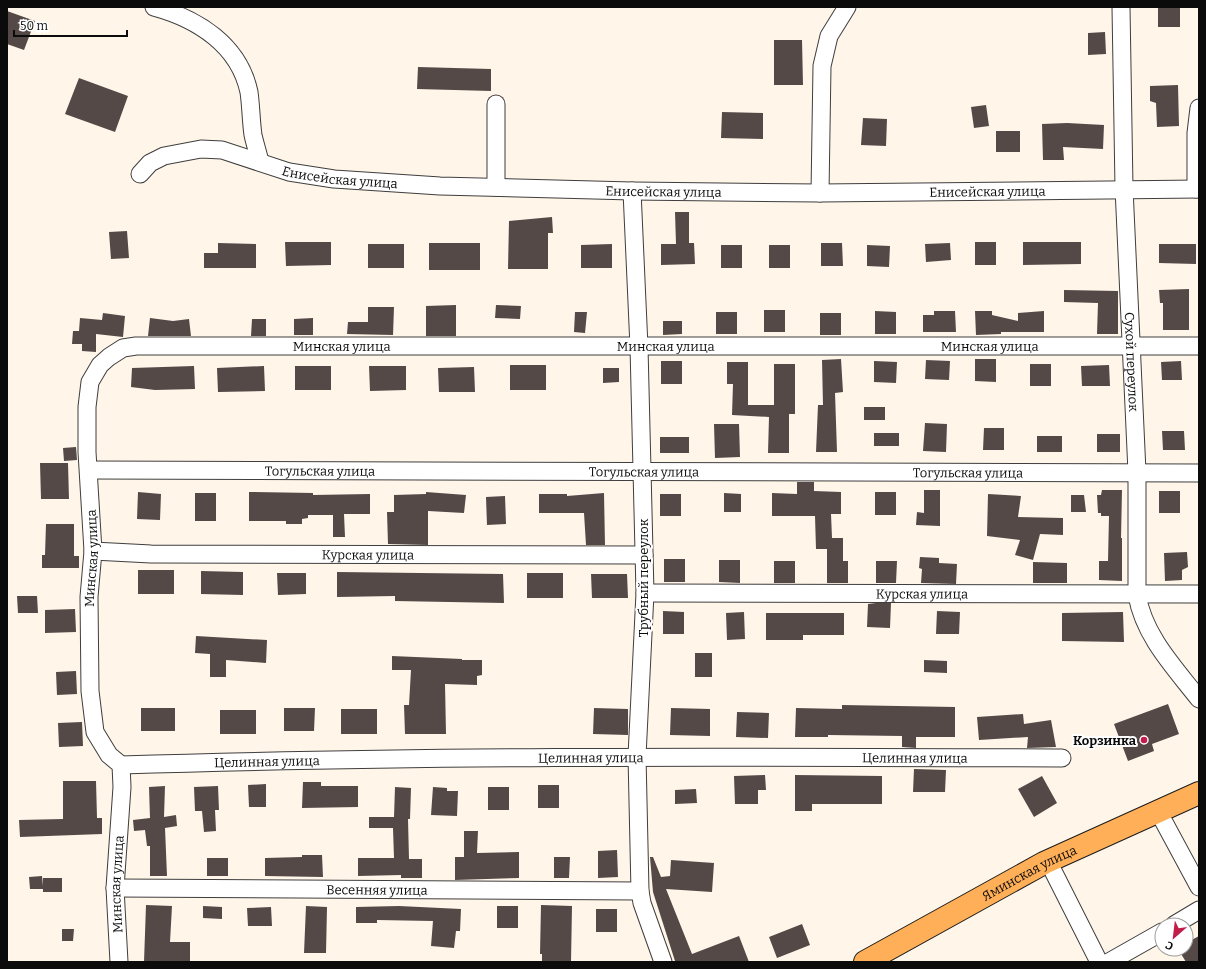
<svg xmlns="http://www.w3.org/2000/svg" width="1206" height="969" viewBox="0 0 1206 969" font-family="Bitter,serif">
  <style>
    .building { fill: #544947 }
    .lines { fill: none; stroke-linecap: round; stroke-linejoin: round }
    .minor-casing { stroke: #3e3e3e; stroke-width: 19 }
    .major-casing { stroke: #1c1c1c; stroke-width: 24 }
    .minor { stroke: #fff; stroke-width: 17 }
    .major { stroke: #ffaf58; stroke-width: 22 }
    .poi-dot { fill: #c21c4b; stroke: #fff; stroke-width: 1.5 }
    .labels { text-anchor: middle; stroke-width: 4; stroke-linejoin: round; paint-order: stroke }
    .street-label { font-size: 13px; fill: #0b0b0b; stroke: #fff }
    .poi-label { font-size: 13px; font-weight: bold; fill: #0b0b0b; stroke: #fff; text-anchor: end }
  </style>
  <rect width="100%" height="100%" fill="#fff5e8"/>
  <path class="building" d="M1158,7h22v20h-22z
    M7,11l28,10 -11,29 -17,-6z
    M1105,32l1,22 -18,1v-22z
    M774,40h28l1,45h-29z
    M418,67l73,2v22l-74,-2z
    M79,78l49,18 -13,36 -50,-18z
    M1178,85l1,41 -22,1 -1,-24 -6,-2v-15z
    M986,105l3,21 -15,2 -3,-21z
    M722,112l41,1v26l-42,-1z
    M863,118l24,1 -1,27 -25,-1z
    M1067,123l37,2 -1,24 -40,-2 1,13h-21l-1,-36z
    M996,131h24v21h-24z
    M675,212h14v31h5l1,21 -34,1v-21h15z
    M552,217l1,16h-5v36h-40l1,-48z
    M127,231l2,27 -18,1 -2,-27z
    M285,242h46v23l-45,1z
    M975,242h21v23h-21z
    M1023,242h58v22l-58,1z
    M218,243l38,1v24h-52v-15h14z
    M429,243h51v27h-51z
    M821,243h21l1,23h-22z
    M950,243l1,17 -25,2 -1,-18z
    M368,244h36v24h-36z
    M612,244v24h-31v-23z
    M1159,244h37v20l-37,-1z
    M721,245h21v23h-21z
    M769,245h21v23h-21z
    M867,245l23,1 -1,21 -22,-1z
    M1189,289v41h-26v-27h-3l-1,-13z
    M1064,290l54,1v43h-21l1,-31 -34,-1z
    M456,305v31h-30v-30z
    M496,305l25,1 -1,13 -25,-1z
    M368,307h26l-1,28 -46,-1 1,-12h20z
    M764,310h21v22h-21z
    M875,311l21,1v22h-21z
    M934,311h21l1,21h-33v-17h11z
    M975,311h17v4l26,6v-8l26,-2v21h-43v2l-25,1z
    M575,312h12l-2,21 -11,-1z
    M716,312h21v22h-21z
    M103,313l22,3 -2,21 -27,-3v18l-14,-1v-7h-10l1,-13h6l1,-13 22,2z
    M820,313h21v22h-21z
    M150,318l23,3 16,-2 2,17h-43z
    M313,318v17h-19v-16z
    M252,319h14v17h-15z
    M663,321h19v13l-19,1z
    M841,359l2,33 -8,1 2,59h-21l2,-47h5l-1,-45z
    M975,359h21v23l-21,-1z
    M926,360l24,1 -1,19 -24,-1z
    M661,361h21v23h-21z
    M874,361l23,1 -1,21 -22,-1z
    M1181,361l1,19h-20l-1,-18z
    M727,362h21v43h26v-41h21v50h-6v39h-21l1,-36 -37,-2 1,-31h-6z
    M1030,364h21v22h-21z
    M510,365h36v25h-36z
    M1109,365l1,21h-28l-1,-20z
    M194,366l1,23 -40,1 -24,-3 1,-19z
    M264,366l1,25 -47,1 -1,-24z
    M295,366h36v24h-36z
    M369,366h37v24l-36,1z
    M474,367l1,25h-36l-1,-24z
    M603,368h16v14l-16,1z
    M864,407h21v13h-21z
    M925,423l22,1 -1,28 -23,-1z
    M714,424h25l1,33 -25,1z
    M984,428h20v22h-21z
    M1162,431h22l1,19h-22z
    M874,433h25v13h-25z
    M1097,434h23v18h-23z
    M1037,436h25v16h-25z
    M660,437h29v16h-29z
    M76,447l1,13 -13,1 -1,-13z
    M40,463h28l1,36h-28z
    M797,482h17v9l27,1v22h-10l1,24h11v23h5v22h-21v-34h-11l-1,-33h-43v-23l25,1z
    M924,490h16v36l-24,-1 1,-13 7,1z
    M1102,490h20l-1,48h1v43l-23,-1v-19h9l1,-45h-8v-3h-3l-1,-18h4z
    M1159,491h21v22h-21z
    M138,492l23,2 -1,26 -23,-1z
    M249,492l64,1v2l57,-1v20h-26l1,23h-12v-22h-25v3l-6,1v5h-16v-3h-37z
    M426,492l40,3 -2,18 -36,-2v34l-40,-1 -1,-32h7v-17l32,-1z
    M875,492h21v23h-21z
    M195,493h21v28h-21z
    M604,493l1,52h-19l-2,-32h-45v-19h28v2z
    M724,493l17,1v18h-17z
    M660,494h21v22h-21z
    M988,494l33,2 -3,21 45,1v17l-23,-1 -7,26 -18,-5 5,-15 -33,-4z
    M1071,495h13l2,17h-15z
    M505,496l1,28 -19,1 -1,-28z
    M46,524h28v32h5v12h-37v-13h3z
    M1187,552l1,15 -6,3v10l-17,1 -1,-28z
    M920,557l19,1v5l18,1 -1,20 -35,-1 1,-14 -3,-1z
    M664,559h21v23h-21z
    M719,560h21v23l-21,-1z
    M774,561h21v22h-21z
    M876,561h21l-1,22h-20z
    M1033,562l34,1v20h-34z
    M138,570h36v24h-36z
    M201,571l42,1v23l-42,-1z
    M337,572l166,2 1,29 -109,-2v-5l-58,1z
    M277,573h29v21l-28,1z
    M527,573h36v25h-36z
    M591,574h36l1,24h-36z
    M17,596h20l1,17h-20z
    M876,603h15l-1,25 -23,-1 1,-23z
    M75,609l1,23 -31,1v-23z
    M663,611l21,1v22h-21z
    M937,611l23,1 -1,22h-23z
    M744,612l1,27 -18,1 -1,-27z
    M1123,612l1,30 -62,-1v-28z
    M766,613h78v22h-41v5h-37z
    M196,636l71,4 -1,23 -40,-3v17h-16v-23l-15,-1z
    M695,653h17v24h-17z
    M392,656l70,3v1h20v15l-5,1v9l-32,-1 1,50h-41l-1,-29h5l2,-35h-19z
    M924,660l23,1v12l-23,-1z
    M76,671l1,23 -20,1 -1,-23z
    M1168,704l11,30 -27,10 2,7 -26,10 -14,-37z
    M842,705l113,2v30h-39v11l-14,-1v-11l-74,-1v2h-33l1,-29 46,1z
    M141,708h34v23h-34z
    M284,708h31l-1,23h-30z
    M594,708l34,1v26l-35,-1z
    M671,708l39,1v27l-40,-1z
    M341,709h36v25h-36z
    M220,710h36v24h-36z
    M737,712l32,1 -1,25 -32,-1z
    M1023,714l1,10 27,-4 5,27 -29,1 1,-11 -49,3 -2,-23z
    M82,722l1,24 -24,1 -1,-24z
    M914,769l32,1 -1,22h-32z
    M765,775l1,15h-8v14h-23l-1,-28z
    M795,775l87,1v28h-70v7h-17z
    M1042,776l15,27 -23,14 -16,-28z
    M63,781h33l1,37h5v16l-82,3 -1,-17 44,-1z
    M303,782h18v4h37v21l-56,1z
    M266,784v23h-17l-1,-22z
    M538,785h21v23h-21z
    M165,786l-1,31 12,-2 1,11 -12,2 2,48h-17v-30h-3l-2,-16 -11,1 -1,-11 17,-2 -1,-31z
    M218,786l1,24h-4l1,21 -12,1 -2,-21h-7l-1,-24z
    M395,787l16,1 -1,31h-2l1,40h13v19h-21v-3l-43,1v-18h36l-1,-30h-24v-11h25z
    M433,787l14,1v3h11l-1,25 -26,-1z
    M488,787h21v23h-21z
    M696,789l1,14 -22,1v-14z
    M464,831h14l-1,22 42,-1v26l-64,2v-23h9z
    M617,850l1,27 -20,1v-27z
    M302,855h20l1,22 -58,-1v-18l37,-1z
    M554,857h16l-1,21h-15z
    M650,857h3l8,20 9,-1 1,-16 43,3 -2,29 -46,-3 26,65 47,-18 10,26h-75l1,-1 -22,-69z
    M207,858h21v18h-21z
    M42,876l1,10v-8h19v14h-19v-3h-13l-1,-12z
    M146,905l26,1 -2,36h20v20h-46z
    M541,905l31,1 -1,56h-29v-8h-2z
    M203,906l19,1v12l-19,-1z
    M306,906l21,1 -1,46h-22z
    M399,906l62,3 -1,22h-4l-2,17 -23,-2 2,-25 -56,-1v3h-21v-16z
    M497,906h21v22h-21z
    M271,907l1,19h-24l-1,-18z
    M596,909h21v23h-21z
    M802,924l8,21 -33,13 -8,-21z
    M62,929h12l-1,12h-11z
    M1199,936v26h-13l-8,-13h8v-6z"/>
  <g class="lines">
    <g class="minor-casing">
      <g id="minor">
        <path d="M154,7c44,12 85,38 95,85 2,14 2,29 4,43 2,9 5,18 7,27"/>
        <path id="s1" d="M1121,7l3,181 13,284v123c7,41 37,72 62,104"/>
        <path d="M496,104v83"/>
        <path id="s2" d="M140,174l10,-11 14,-7 37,-7 21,1 67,22 45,7 106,7 192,5 188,2 379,-4"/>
        <path d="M1196,189v-56l3,-25"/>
        <path d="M632,191l7,156 6,246 -8,163 3,135 2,12 21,59"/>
        <path d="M820,193l2,-127 7,-30 18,-29"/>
        <path id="s3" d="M89,470l1110,3"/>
        <path id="s4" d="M93,551l58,3 493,1"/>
        <path id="s5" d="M645,593l554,1"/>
        <path id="s6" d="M121,765c313,-10 627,-8 941,-7"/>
        <path d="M1158,811l41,76"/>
        <path d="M1048,861l51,101"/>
        <path id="s7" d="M115,888l525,3"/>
        <path d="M1174,925l25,-15"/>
        <path id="s8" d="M119,962l-4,-74 7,-101 -1,-22 -12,-10 -14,-23 -5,-41 -1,-94 4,-46 -6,-99v-45l3,-25 10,-17 9,-8 14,-9 13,-2h1063"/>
        <path d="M1109,962l53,-30"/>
      </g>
    </g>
    <g class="major-casing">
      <g id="major">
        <path id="s9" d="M865,962l179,-99 155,-70"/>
      </g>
    </g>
    <use href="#minor" class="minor"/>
    <use href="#major" class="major"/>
  </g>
  <circle class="poi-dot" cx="1144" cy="740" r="4"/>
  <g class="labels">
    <g class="street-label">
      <text dy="5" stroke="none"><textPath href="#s2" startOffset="211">Енисейская улица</textPath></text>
      <text dy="5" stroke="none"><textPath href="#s2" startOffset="859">Енисейская улица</textPath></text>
      <text dy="5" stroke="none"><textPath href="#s2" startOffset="535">Енисейская улица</textPath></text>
      <text dy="5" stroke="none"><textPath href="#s8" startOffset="858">Минская улица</textPath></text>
      <text dy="5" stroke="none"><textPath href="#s8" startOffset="1182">Минская улица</textPath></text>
      <text dy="5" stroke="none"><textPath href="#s8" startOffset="1506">Минская улица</textPath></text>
      <text dy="5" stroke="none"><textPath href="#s1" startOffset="355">Сухой переулок</textPath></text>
      <text dy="5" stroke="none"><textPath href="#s3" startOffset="231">Тогульская улица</textPath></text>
      <text dy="5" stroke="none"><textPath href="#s3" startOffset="555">Тогульская улица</textPath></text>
      <text dy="5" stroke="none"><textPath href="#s3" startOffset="879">Тогульская улица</textPath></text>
      <text dy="5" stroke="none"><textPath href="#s4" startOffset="275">Курская улица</textPath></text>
      <text dy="5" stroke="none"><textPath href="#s8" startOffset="414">Минская улица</textPath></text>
      <text transform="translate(643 578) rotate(-90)" y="5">Трубный переулок</text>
      <text dy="5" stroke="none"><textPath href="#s5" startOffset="277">Курская улица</textPath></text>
      <text dy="5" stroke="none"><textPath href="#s6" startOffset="470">Целинная улица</textPath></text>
      <text dy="5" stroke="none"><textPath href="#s6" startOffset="794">Целинная улица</textPath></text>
      <text dy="5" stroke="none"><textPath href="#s6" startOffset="146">Целинная улица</textPath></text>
      <text dy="5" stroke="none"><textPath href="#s9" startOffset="187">Яминская улица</textPath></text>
      <text dy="5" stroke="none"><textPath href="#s8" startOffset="78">Минская улица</textPath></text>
      <text dy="5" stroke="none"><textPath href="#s7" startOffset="262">Весенняя улица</textPath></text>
    </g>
    <g class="poi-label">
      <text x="1136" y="745">Корзинка</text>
    </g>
  </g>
  <rect width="1206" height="969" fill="none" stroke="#0b0b0b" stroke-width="16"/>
  <g transform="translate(1174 937) rotate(208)"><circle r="19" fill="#ffffff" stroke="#9d9d9d"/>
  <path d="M0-3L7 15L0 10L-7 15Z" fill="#c21c4b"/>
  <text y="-6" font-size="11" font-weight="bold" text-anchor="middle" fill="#0b0b0b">С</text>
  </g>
  <path d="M14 30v6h113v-6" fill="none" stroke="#0b0b0b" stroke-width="2"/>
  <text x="20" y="30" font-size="12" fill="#0b0b0b" stroke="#ffffff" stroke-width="3" paint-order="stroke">50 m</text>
</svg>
